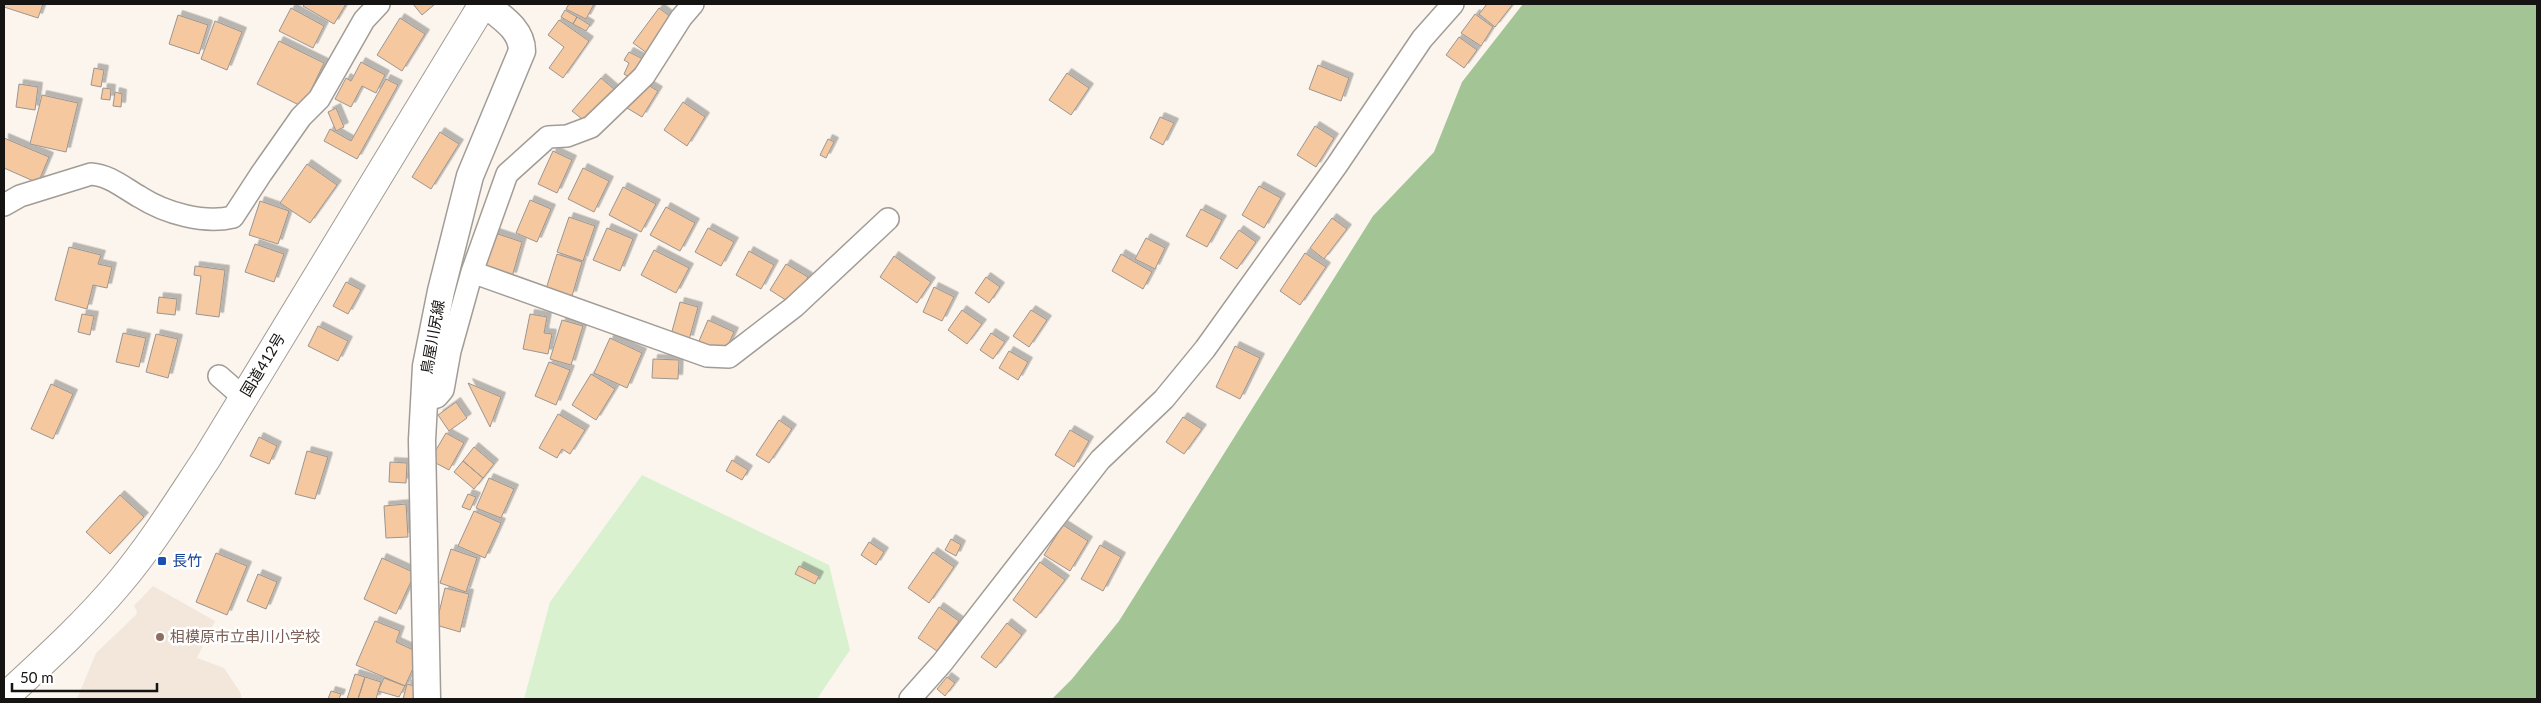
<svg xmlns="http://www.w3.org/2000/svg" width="2541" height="703" viewBox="0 0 2541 703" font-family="Lato,'Noto Sans JP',sans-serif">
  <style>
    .built { fill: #f2e7da }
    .green { fill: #daf1d0 }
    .forest { fill: #a3c495 }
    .building { fill: #f5c8a0; stroke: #9c9590; filter: url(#shadow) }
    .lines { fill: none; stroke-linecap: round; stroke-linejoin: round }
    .minor-casing { stroke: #a29c96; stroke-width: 24 }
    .major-casing { stroke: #a29c96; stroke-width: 29 }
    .highway-casing { stroke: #a29c96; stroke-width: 30 }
    .minor { stroke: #fff; stroke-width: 21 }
    .major { stroke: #fff; stroke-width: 26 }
    .highway { stroke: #fff; stroke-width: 28 }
    .transit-dot { fill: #1a4fb4; stroke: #fff; stroke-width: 2 }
    .education-dot { fill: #8d6e63; stroke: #fff; stroke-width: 2 }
    .labels { text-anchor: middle; stroke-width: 5; stroke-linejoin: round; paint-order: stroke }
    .street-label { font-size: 15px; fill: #161412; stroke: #fff }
    .transit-label { font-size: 15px; fill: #164399; stroke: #fff; text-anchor: start }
    .education-label { font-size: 15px; fill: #785e54; stroke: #fff; text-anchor: start }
  </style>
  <defs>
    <filter id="shadow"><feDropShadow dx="4.5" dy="-4.5" stdDeviation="0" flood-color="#0004"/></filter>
  </defs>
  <rect width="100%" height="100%" fill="#fbf5ee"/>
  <path class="built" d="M153,586l62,35 -18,37 27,10 16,24 2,7h-165l19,-46 40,-38 1,-4 -3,-5z"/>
  <path class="green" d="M642,475l187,90 21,85 -33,49h-293l26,-97z"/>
  <path class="forest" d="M1523,4h1014v695h-1485l20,-20 47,-58 254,-405 61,-64 28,-70z"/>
  <path class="building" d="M4,4h39l-5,14 -34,-11z
    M305,4h41l-12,20 -31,-18z
    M413,4h22l-13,11z
    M569,4h25l-8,15 -20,-10z
    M1487,4h26l-18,23 -16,-13z
    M291,8l33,18 -11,22 -34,-17z
    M659,8l13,10 -25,35 -14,-10z
    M565,10l12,7 -4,7 -12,-7z
    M1475,14l18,13 -12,19 -20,-13z
    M178,15l30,10 -9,29 -30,-10z
    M577,17l13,8 -4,6 -13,-7z
    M400,18l25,16 -23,37 -25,-16z
    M559,20l30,21 -26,37 -14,-10 15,-21 -16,-12z
    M215,21l27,11 -15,38 -26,-11z
    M1459,37l18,13 -13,18 -18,-13z
    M279,41l45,22 -21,44 -46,-23z
    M629,52l16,8 -11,20 -10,-6 5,-11 -5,-3z
    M361,62l24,13 -9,18 -14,-7 -11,21 -16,-8 11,-21 5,3z
    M1318,65l31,13 -8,23 -32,-12z
    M94,68l10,2 -3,17 -10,-2z
    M1067,73l22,15 -18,27 -22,-15z
    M601,78l14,12 -28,33 -15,-12z
    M386,79l12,6 -41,74 -33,-18 6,-12 21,12z
    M643,82l15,9 -16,26 -15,-9z
    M19,84l19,3 -3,23 -19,-3z
    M103,88l8,1 -1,11 -9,-1z
    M115,92l7,2 -1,13 -8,-1z
    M42,95l36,8 -12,49 -36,-8z
    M683,102l22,15 -18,29 -23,-16z
    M336,108l8,19 -8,4 -8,-19z
    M1160,117l14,6 -11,22 -13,-7z
    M1315,126l19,12 -18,29 -19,-12z
    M440,132l19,12 -28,45 -19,-12z
    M4,138l45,19 -11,26 -34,-15z
    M828,139l6,3 -8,16 -6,-3z
    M553,151l19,9 -15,33 -19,-9z
    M307,164l30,21 -27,38 -30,-20z
    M583,168l26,13 -15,31 -26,-13z
    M1259,186l22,12 -17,30 -22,-13z
    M623,187l33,17 -15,28 -32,-17z
    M530,200l21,9 -14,33 -21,-9z
    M260,201l29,10 -11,33 -29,-9z
    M666,207l29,16 -15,28 -30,-16z
    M1201,209l21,11 -15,27 -21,-11z
    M569,217l26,9 -12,35 -26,-9z
    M1332,218l15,11 -23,30 -14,-11z
    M607,228l26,11 -13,32 -27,-11z
    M708,228l26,14 -13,24 -26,-14z
    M1239,230l17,12 -19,27 -17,-11z
    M495,233l27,9 -10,35 -27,-8z
    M1146,238l19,10 -10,21 -20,-10z
    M255,244l29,10 -10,28 -29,-10z
    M69,247l32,8 -3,9 14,3 -5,21 -14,-3 -6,24 -32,-9z
    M654,250l35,18 -13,25 -35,-18z
    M749,251l25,14 -13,24 -25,-14z
    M1305,253l21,14 -26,38 -20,-14z
    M557,254l25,8 -10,34 -26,-7z
    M1121,254l31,18 -9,17 -31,-18z
    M894,256l37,26 -14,21 -37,-26z
    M786,264l22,13 -16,27 -22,-14z
    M195,266l30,4 -6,47 -23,-3 5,-38 -7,-1z
    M986,277l14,10 -11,16 -14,-10z
    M346,282l15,8 -13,24 -15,-8z
    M934,287l20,10 -12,24 -19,-9z
    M159,297l18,2 -2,16 -18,-2z
    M680,302l18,5 -9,33 -18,-5z
    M962,310l20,14 -15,20 -19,-14z
    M1031,310l16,10 -18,27 -16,-11z
    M82,314l12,2 -4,19 -12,-3z
    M530,314l17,3 -3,16 8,1 -4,20 -25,-5z
    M562,320l21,6 -12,39 -21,-6z
    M708,320l26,12 -9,20 -26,-11z
    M318,326l30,15 -10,20 -30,-15z
    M123,333l23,5 -7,29 -23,-5z
    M991,333l14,9 -12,17 -13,-9z
    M156,334l22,5 -10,39 -22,-6z
    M610,338l32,15 -15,35 -33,-15z
    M1235,346l25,12 -20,41 -24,-12z
    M1009,351l19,11 -10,18 -19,-12z
    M653,359l26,1 -1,19 -26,-1z
    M549,362l21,8 -14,35 -21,-9z
    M591,374l24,15 -19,31 -24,-15z
    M468,383l33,14 -11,30z
    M51,384l22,10 -20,45 -22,-10z
    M456,402l11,16 -18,13 -11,-16z
    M558,414l27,16 -15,24 -8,-5 -5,9 -18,-10z
    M1183,417l19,12 -18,25 -18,-12z
    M779,420l13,9 -23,34 -13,-8z
    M1070,430l19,11 -15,26 -19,-12z
    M446,433l18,10 -15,27 -19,-10z
    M259,437l18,9 -8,18 -19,-8z
    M474,447l20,17 -11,14 -20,-17z
    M307,451l21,6 -13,42 -20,-5z
    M732,460l16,10 -6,10 -16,-9z
    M463,461l20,17 -9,11 -20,-17z
    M390,462l17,1 -1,20 -17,-1z
    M489,478l25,11 -13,29 -25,-10z
    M468,494l8,3 -6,13 -8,-3z
    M120,495l24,22 -34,37 -24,-22z
    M406,504l2,33 -22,1 -2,-32z
    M474,511l27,12 -16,35 -27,-12z
    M1063,525l25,16 -18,30 -26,-16z
    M951,539l10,6 -5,11 -11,-6z
    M869,542l15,10 -8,13 -15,-10z
    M1100,545l21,12 -18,34 -22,-12z
    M451,549l26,9 -11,34 -26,-9z
    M933,552l21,15 -25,36 -21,-15z
    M216,553l31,13 -20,49 -31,-13z
    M382,558l33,15 -19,41 -32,-15z
    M1040,562l25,18 -29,38 -23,-18z
    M799,566l20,10 -4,8 -20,-10z
    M258,574l19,8 -11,27 -19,-8z
    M445,588l24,6 -9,38 -24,-7z
    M939,607l20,14 -22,30 -19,-13z
    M375,621l25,10 -4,11 24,11 -15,33 -49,-21z
    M1007,623l15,12 -26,33 -15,-11z
    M355,674l10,3 -7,22h-11z
    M365,677l16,5 -5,17h-18z
    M947,677l8,6 -10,13 -8,-7z
    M384,678l21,8 -6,11 -21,-6z
    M407,684l15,4 -3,11h-16z
    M331,691l10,3 -2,5h-11z"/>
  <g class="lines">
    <g class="minor-casing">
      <path id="minor" d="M4,205l16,-9 71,-22c18,1 33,14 49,23 25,16 64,27 93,20l28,-43 40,-57 18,-18 45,-79 15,-16
        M472,272l35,-98 41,-37 19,-1 24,-9 53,-51 37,-58 12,-14
        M219,376l24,21
        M423,400l14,-3 6,-7 7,-39 22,-79 235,84 22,1 65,-50 94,-88
        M910,699l32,-36 158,-203 64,-61 41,-50 132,-184 85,-126 31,-35"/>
    </g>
    <g class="major-casing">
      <path id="major" d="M427,699l-5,-259 4,-74 15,-75 29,-115 52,-125c0,-22 -21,-34 -37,-47"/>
    </g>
    <g class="highway-casing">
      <path id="highway" d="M4,698c40,-37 81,-74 116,-116 32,-38 59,-82 87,-124l276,-454"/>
    </g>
    <use href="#minor" class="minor"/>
    <use href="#major" class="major"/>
    <use href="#highway" class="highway"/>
  </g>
  <rect class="transit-dot" x="157" y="556" width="10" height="10" rx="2.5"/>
  <circle class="education-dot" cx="160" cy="637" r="5"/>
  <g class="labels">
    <g class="street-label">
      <text transform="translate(433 337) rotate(-80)" y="5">鳥屋川尻線</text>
      <text transform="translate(263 365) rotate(-59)" y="5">国道412号</text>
    </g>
    <g class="transit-label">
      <text x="172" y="566">長竹</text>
    </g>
    <g class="education-label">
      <text x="170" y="642">相模原市立串川小学校</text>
    </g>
  </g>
  <rect width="2541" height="703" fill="none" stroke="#161412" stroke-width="10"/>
  <path d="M12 683v8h145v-8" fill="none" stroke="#161412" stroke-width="2.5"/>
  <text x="20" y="683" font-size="15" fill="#161412" stroke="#ffffff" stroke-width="4" paint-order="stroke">50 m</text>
</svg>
